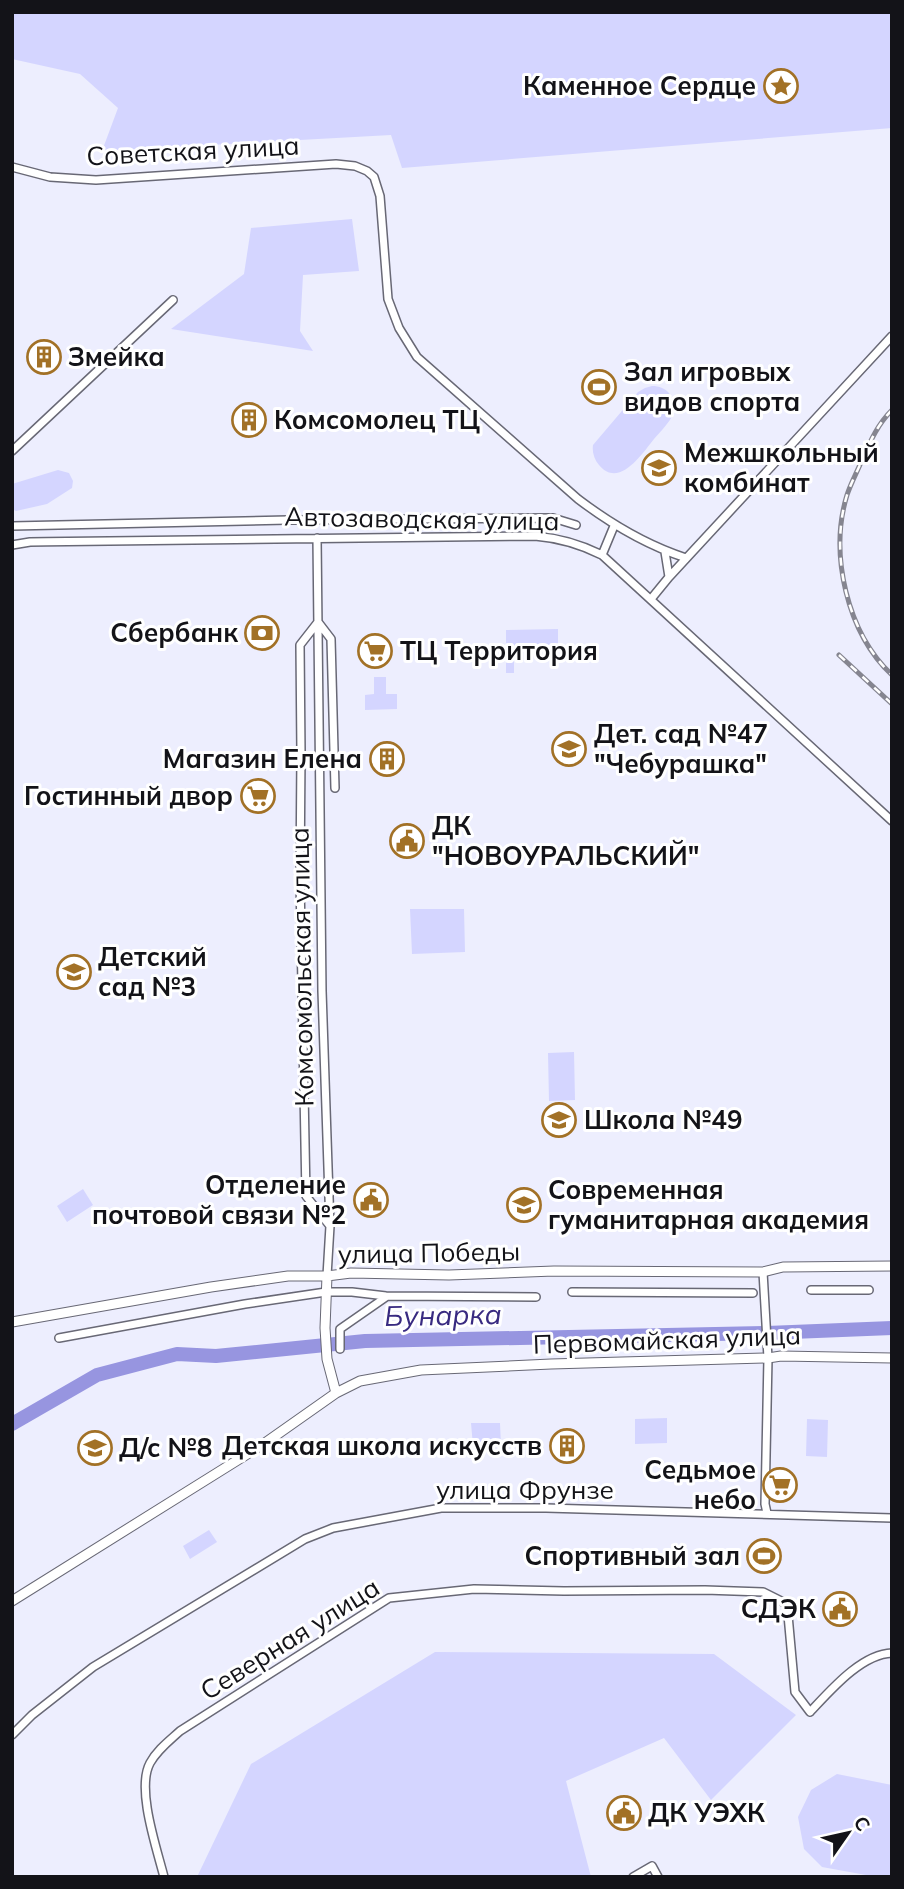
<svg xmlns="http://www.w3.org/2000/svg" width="904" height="1889" viewBox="0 0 904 1889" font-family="Mulish,sans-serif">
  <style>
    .green { fill: #d4d5ff }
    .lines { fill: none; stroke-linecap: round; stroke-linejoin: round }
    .river { stroke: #9795e0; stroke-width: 14 }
    .minor-casing { stroke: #686875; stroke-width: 10 }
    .major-casing { stroke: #686875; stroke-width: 11 }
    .minor { stroke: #fff; stroke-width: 7 }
    .major { stroke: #fff; stroke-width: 9 }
    .rail-casing { stroke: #858590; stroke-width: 5 }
    .rail { stroke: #fff; stroke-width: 2.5; stroke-dasharray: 8; stroke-linecap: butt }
    .labels { text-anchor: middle; stroke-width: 6; stroke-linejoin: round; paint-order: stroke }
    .poi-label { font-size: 26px; font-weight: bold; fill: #131318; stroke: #fff; text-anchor: start }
    .street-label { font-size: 26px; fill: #131318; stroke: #fff }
    .water-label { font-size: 28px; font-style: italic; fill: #382a81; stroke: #fff }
  </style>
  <rect width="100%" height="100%" fill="#edeefe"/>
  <path class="green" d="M12,12h880v116l-490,40 -11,-33 -289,16 16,-43 -38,-34 -68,-15z
    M352,219l7,52 -56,4 -3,56 13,20 -142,-22 73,-55 7,-46z
    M652,386c16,0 24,12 22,27 -5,10 -13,18 -20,26 -12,15 -35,50 -55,26 -5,-6 -7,-13 -6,-20l45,-53 7,-4z
    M58,470l11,3 4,8 -1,7 -25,16 -31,7 -4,-2v-25z
    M558,629v16l-44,1v27h-8v-43z
    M374,677h12v17h11v15l-32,1v-15l9,-1z
    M410,909h54l1,43 -53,2z
    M574,1052l1,48 -26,1 -1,-48z
    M83,1189l10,16 -26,17 -10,-16z
    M667,1418v25l-32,1v-25z
    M807,1419l21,1 -1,37 -21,-1z
    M471,1423h29l1,23h-28z
    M209,1530l8,12 -27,17 -7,-13z
    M435,1652l279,2 82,61 -85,85 -47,-62 -98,43 25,96h-394l54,-113z
    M837,1774l55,11v92h-15l-55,-10 -18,-18 -6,-32 13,-27z"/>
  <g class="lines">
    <path class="river" d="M12,1424l85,-49 80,-21 39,2 149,-15 402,-8 125,-5"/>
    <g class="minor-casing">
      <path id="minor" d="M12,167l38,10 46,3 240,-16 19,2 12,5 7,6 6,19 8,103 11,29 18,29 161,142c33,25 68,46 108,59
        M12,451l161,-151
        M12,526l276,-6 265,-2 23,7
        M317,538l5,453 8,235 -3,50
        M12,545l18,-3c168,-3 336,-4 505,-6 24,2 45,8 67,19l290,266
        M602,555l12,-29
        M669,577l223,-241
        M651,599l18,-22 -4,-25
        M318,622l-18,23 1,109 -1,126 6,316 24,30
        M318,622l13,17 4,149
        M763,1272l5,86 -3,146 2,9
        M811,1290h58
        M572,1292l181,1
        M59,1338l186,-34 81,-12h26l34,4 150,1
        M340,1349v-20l46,-32
        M12,1735l20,-20 61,-48 212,-128 28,-11 108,-20h105l346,10
        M164,1877c-7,-28 -28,-88 -14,-114 7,-13 19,-22 30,-32l209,-133 85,-9 90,2 141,-1 58,2 24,12 8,88 15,20c20,-21 51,-58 82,-59
        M633,1877l19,-11 6,11"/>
    </g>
    <g class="major-casing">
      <path id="major" d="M327,1276l-2,52 2,31 9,34
        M12,1322l199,-35 77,-11h39l24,-3 98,2 105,-4 209,1 20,-5 109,-1
        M12,1601l253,-158 71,-50 24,-12 61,-11 130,-6 217,-6 13,-2 111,2"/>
    </g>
    <use href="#minor" class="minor"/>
    <use href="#major" class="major"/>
    <g class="rail-casing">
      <path id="rail" d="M892,410c-15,15 -22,32 -30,50 -5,12 -11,23 -15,35 -18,59 0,138 45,180
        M839,655l53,49"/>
    </g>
    <use href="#rail" class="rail"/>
  </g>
  <defs>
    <g id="sight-ring" transform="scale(1.75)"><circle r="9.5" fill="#fff" stroke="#a27126" stroke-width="1.5"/><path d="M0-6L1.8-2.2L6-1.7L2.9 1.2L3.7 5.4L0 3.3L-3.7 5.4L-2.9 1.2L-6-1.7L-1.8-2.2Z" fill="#a27126"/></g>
    <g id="building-ring" transform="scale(1.75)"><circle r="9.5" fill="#fff" stroke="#a27126" stroke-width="1.5"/><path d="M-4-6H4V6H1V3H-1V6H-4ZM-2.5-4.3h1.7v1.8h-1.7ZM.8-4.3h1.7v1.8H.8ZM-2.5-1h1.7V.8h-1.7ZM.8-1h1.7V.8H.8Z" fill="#a27126"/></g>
    <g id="stadium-ring" transform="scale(1.75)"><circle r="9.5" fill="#fff" stroke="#a27126" stroke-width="1.5"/><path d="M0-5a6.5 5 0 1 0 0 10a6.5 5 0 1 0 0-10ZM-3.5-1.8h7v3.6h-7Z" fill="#a27126"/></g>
    <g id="school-ring" transform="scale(1.75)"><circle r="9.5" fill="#fff" stroke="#a27126" stroke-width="1.5"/><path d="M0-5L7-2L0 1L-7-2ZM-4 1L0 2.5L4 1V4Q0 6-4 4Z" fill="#a27126"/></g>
    <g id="bank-ring" transform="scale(1.75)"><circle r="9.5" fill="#fff" stroke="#a27126" stroke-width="1.5"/><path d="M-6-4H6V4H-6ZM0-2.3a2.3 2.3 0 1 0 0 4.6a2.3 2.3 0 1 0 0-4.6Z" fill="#a27126"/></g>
    <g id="supermarket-ring" transform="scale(1.75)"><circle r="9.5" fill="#fff" stroke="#a27126" stroke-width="1.5"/><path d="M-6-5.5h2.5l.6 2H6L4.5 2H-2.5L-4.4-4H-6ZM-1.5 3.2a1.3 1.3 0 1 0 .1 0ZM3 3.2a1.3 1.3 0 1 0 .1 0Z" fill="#a27126"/></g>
    <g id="civic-ring" transform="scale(1.75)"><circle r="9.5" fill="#fff" stroke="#a27126" stroke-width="1.5"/><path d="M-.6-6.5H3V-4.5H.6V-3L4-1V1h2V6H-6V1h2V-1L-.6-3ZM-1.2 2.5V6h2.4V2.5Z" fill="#a27126"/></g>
    <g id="university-ring" transform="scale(1.75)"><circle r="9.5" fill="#fff" stroke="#a27126" stroke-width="1.5"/><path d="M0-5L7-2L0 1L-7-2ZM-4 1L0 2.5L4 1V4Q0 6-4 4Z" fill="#a27126"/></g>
  </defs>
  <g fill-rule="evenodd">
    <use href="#sight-ring" x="781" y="86"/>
    <use href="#building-ring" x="44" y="357"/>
    <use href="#stadium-ring" x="599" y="387"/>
    <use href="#building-ring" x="249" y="420"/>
    <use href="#school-ring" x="659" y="468"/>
    <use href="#bank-ring" x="262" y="633"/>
    <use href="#supermarket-ring" x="375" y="651"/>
    <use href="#school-ring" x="569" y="749"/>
    <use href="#building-ring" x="387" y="759"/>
    <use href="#supermarket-ring" x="258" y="796"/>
    <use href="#civic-ring" x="407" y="841"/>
    <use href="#school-ring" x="74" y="972"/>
    <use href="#school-ring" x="559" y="1120"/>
    <use href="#civic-ring" x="371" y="1200"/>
    <use href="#university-ring" x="524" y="1205"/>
    <use href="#building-ring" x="567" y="1446"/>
    <use href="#school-ring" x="95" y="1448"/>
    <use href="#supermarket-ring" x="780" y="1485"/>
    <use href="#stadium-ring" x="764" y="1556"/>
    <use href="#civic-ring" x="840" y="1609"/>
    <use href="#civic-ring" x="624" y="1813"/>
  </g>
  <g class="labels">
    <g class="poi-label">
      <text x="756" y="95" text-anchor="end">Каменное Сердце</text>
      <text x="68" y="366">Змейка</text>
      <text x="624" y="381">Зал игровых<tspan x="624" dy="30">видов спорта</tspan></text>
      <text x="274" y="429">Комсомолец ТЦ</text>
      <text x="684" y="462">Межшкольный<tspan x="684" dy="30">комбинат</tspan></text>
      <text x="238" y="642" text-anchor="end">Сбербанк</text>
      <text x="400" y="660">ТЦ Территория</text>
      <text x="594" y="743">Дет. сад №47<tspan x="594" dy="30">"Чебурашка"</tspan></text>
      <text x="362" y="768" text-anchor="end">Магазин Елена</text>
      <text x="233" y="805" text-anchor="end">Гостинный двор</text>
      <text x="432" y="835">ДК<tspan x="432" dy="30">"НОВОУРАЛЬСКИЙ"</tspan></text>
      <text x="98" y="966">Детский<tspan x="98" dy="30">сад №3</tspan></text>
      <text x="584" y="1129">Школа №49</text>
      <text x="346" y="1194" text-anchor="end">Отделение<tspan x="346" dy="30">почтовой связи №2</tspan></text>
      <text x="548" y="1199">Современная<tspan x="548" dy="30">гуманитарная академия</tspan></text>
      <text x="542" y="1455" text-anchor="end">Детская школа искусств</text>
      <text x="119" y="1457">Д/с №8</text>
      <text x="756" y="1479" text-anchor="end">Седьмое<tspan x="756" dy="30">небо</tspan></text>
      <text x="740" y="1565" text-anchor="end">Спортивный зал</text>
      <text x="816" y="1618" text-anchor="end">СДЭК</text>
      <text x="648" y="1822">ДК УЭХК</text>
    </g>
    <g class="street-label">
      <text transform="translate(193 151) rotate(-3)" y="9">Советская улица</text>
      <text transform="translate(422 519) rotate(1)" y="9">Автозаводская улица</text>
      <text transform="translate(302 967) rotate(-91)" y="9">Комсомольская улица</text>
      <text transform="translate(429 1253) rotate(-1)" y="9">улица Победы</text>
      <text transform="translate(667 1340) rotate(-2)" y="9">Первомайская улица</text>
      <text x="525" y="1499">улица Фрунзе</text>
      <text transform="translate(290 1639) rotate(-32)" y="9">Северная улица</text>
    </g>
    <g class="water-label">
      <text transform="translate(443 1315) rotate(-1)" y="10">Бунарка</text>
    </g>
  </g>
  <rect width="904" height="1889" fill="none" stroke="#131318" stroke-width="28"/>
  <g transform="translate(848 1833) rotate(56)" stroke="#ffffff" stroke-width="5" paint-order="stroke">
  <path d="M0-5L12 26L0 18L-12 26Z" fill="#131318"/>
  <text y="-10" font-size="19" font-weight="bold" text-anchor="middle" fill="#131318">С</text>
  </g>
</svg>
